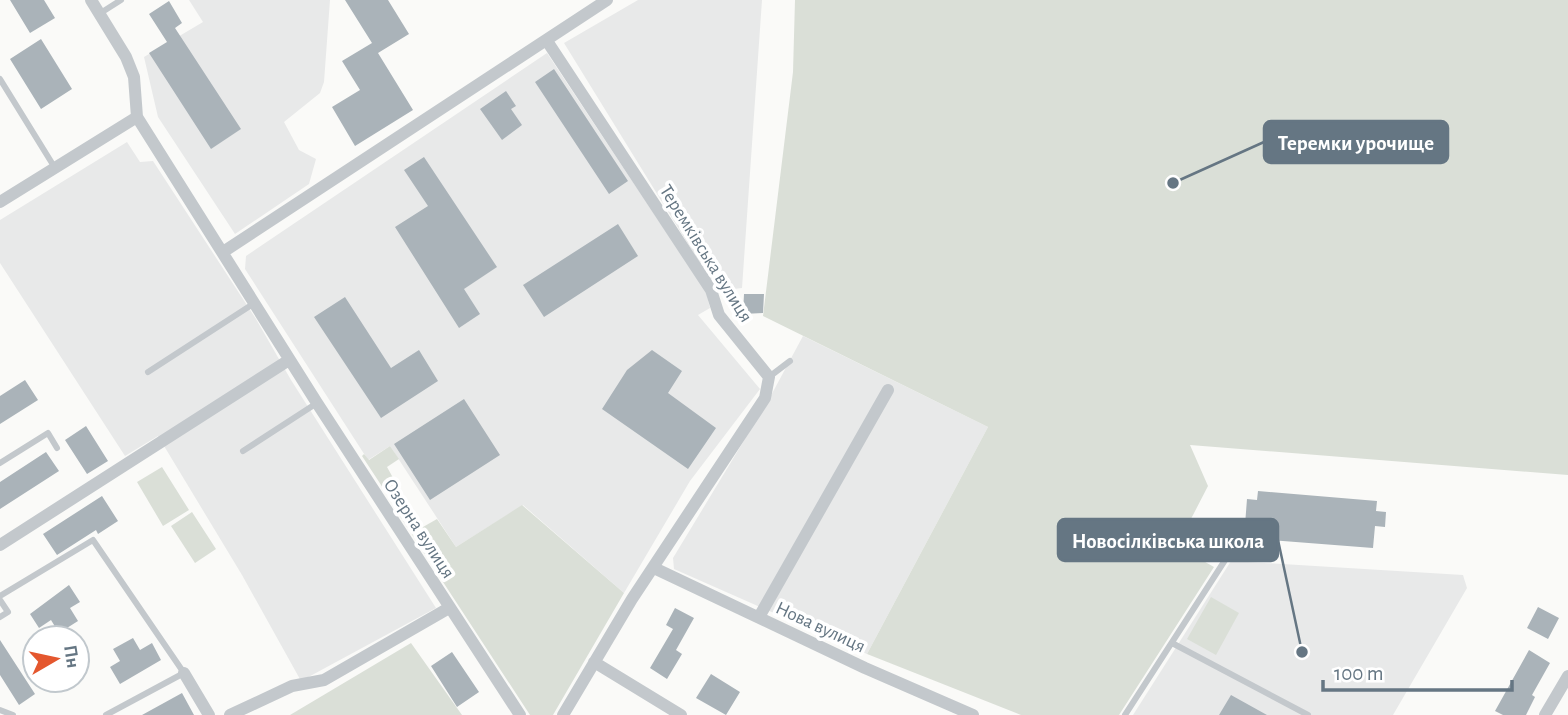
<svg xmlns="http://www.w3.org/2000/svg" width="1568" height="715" viewBox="0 0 1568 715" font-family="'Alegreya Sans',sans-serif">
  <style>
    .built { fill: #e8e9e9 }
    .green { fill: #dadfd7 }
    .building { fill: #aab3b9 }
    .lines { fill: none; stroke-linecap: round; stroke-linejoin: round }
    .lane { stroke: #c3c8cc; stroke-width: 6 }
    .street { stroke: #c3c8cc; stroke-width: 12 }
    .labels { text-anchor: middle; stroke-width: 7; stroke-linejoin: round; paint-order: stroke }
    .street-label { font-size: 19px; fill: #657683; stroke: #fff }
    .leader { fill: none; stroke: #657683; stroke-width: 2.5 }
    .callout-dot { fill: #657683; stroke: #fff; stroke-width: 2.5 }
    .callout { fill: #657683; stroke: #657683; stroke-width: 2.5 }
    .callout-label { font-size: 21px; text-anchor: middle; font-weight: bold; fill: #fff }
  </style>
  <rect width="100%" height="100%" fill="#fafaf8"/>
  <path class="built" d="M189,0h141l-6,82 -4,11 -36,29 15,28 17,9 -7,25 -74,50 -77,-117 -14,-60 59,-35z
    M638,0h124l-20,288 -25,3 -153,-248z
    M547,53l159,239 4,16 -12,7 62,74 -70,92 -66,112 -101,-88 -67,42 -66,-101 -22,14 -123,-191 1,-13z
    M127,142l13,20 13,-1 103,158 35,61 145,228 -135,73 -59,-106 -84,-139 -33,20 -125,-193v-43z
    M803,336l185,91 -121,227 -193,-85 -1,-11 95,-157z
    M1231,561l232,14 4,13 -74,127h-260z"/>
  <path class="green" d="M795,0h773v475l-378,-30 18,41 -31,60 37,21 -95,148h-98l-154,-61 121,-227 -225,-111 30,-244z
    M390,446l9,13 -12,8 10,18 -12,6 -23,-35 2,-2 5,6z
    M162,467l27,43 -26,16 -26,-44z
    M405,503l18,24 14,-8 19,28 66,-42 102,88 -71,122h-23l-134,-205z
    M192,512l24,37 -21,14 -24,-37z
    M1211,597l28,16 -23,42 -29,-16z
    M411,643l51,72h-172z"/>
  <path class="building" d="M10,0h34l11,18 -25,15z
    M345,0h43l21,34 -31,19 35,57 -58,36 -23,-39 28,-17 -18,-29 30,-18z
    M169,1l13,22 -7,5 66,101 -30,20 -62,-96 18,-11 -18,-28z
    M41,39l31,50 -31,20 -31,-50z
    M554,69l74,112 -19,13 -74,-112z
    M506,91l10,15 -5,3 11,16 -20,15 -22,-31z
    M424,157l73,110 -33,22 16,25 -21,14 -64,-101 33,-21 -24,-36z
    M618,224l20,32 -94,61 -21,-32z
    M744,294h20l-1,19 -20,1z
    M345,297l46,71 28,-18 19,31 -57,37 -67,-101z
    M652,350l30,21 -14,22 48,35 -28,41 -86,-60 25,-39z
    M25,380l13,20 -38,24v-28z
    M464,399l36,56 -70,45 -36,-56z
    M86,426l22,35 -21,13 -22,-34z
    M46,452l13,19 -59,38v-27z
    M1258,491l119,10 -1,10 10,1 -1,15 -10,-1 -2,22 -129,-10 3,-39 10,1z
    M102,496l16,25 -20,13 -2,-4 -39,25 -14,-21z
    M69,585l11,17 -10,6 8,13 -19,12 -8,-13 -12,8 -9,-14z
    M1538,607l21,11 -11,21 -21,-11z
    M675,608l19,10 -18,32 6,4 -15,25 -17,-11 23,-39 -7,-4z
    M133,638l7,12 12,-7 9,17 -41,24 -10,-17 10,-6 -7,-12z
    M0,640l35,54 -16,11 -19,-30z
    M1529,650l21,13 -18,32 3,2 -9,18h-23l-8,-4z
    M452,652l27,40 -22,15 -26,-41z
    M711,674l29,18 -14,23 -30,-17z
    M182,693l12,22h-52z
    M1231,695l36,20h-48z"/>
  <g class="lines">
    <path class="lane" d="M99,14l22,-14
      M0,79l55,89
      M148,372l105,-68
      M769,377l21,-16
      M243,451l74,-48
      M0,463l48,-30 9,15
      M0,596l93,-56 91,133 -78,42
      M0,600l8,12 -8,5
      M1172,643l136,72
      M0,710l13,5
      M1125,715l104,-161"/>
    <path class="street" d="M91,0l35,57 8,20 3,40 180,286 203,312
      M547,41l164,249 8,25 50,62 -4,21 -133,201 -69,116
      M0,202l137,-85
      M223,252l384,-252
      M0,545l289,-185
      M654,568l211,100 108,47
      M759,617l129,-227
      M594,662l87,53
      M184,673l25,42
      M230,715l62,-29 32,-6 125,-72
      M1545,715l23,-39"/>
  </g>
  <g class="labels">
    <g class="street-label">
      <text transform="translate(707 253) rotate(58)" y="7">Теремківська вулиця</text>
      <text transform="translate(420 528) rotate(57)" y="7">Озерна вулиця</text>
      <text transform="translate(821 626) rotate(25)" y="7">Нова вулиця</text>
    </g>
  </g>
  <path class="leader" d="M1173 183L1264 142M1302 652L1278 540"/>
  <g class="callout-dot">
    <circle cx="1173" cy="183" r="7"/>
    <circle cx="1302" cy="652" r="7"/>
  </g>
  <g class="callout">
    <rect x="1264" y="121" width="184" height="42" rx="7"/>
    <rect x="1058" y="519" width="220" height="42" rx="7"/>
  </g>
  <g class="callout-label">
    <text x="1356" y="150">Теремки урочище</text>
    <text x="1168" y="548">Новосілківська школа</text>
  </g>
  <g transform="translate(56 659) rotate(81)"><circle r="33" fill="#ffffff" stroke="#c1c8cd" stroke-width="2"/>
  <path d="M0-5L12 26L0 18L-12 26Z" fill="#e4572e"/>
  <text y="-10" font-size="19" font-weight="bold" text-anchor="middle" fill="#657683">Пн</text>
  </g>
  <path d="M1323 680v10h189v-10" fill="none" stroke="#657683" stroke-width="3.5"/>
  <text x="1334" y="680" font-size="21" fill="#657683" stroke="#ffffff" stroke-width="5" paint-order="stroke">100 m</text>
</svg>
